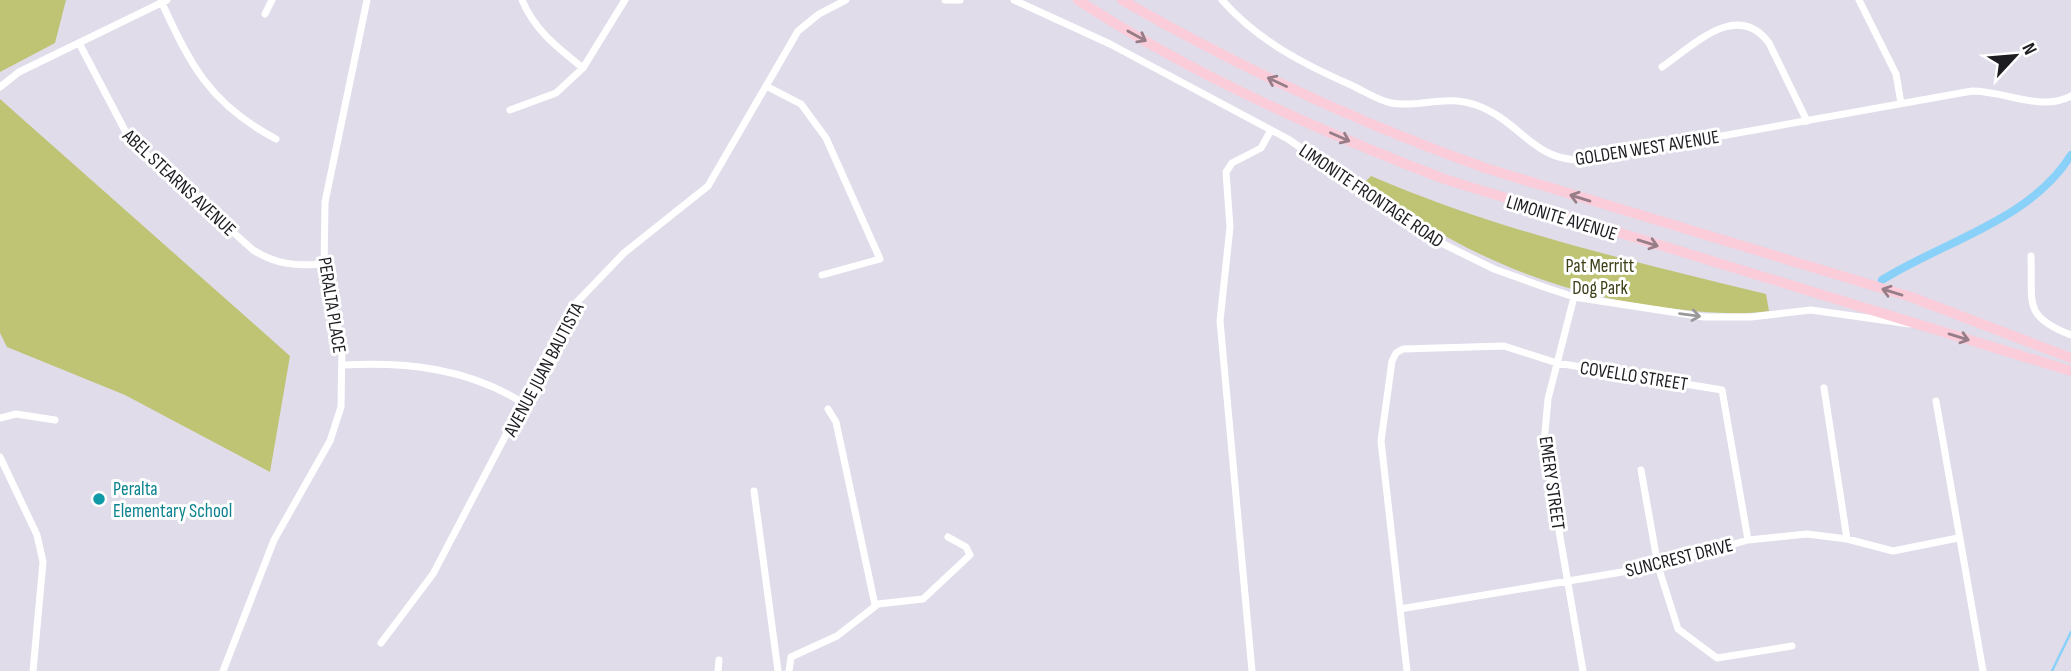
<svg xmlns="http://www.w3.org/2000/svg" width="2071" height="671" viewBox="0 0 2071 671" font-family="'Sofia Sans Condensed',sans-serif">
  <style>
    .green { fill: #bfc474 }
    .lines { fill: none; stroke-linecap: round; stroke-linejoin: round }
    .stream { stroke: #89d1f9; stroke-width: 2.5 }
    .canal { stroke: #89d1f9; stroke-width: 8 }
    .street { stroke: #fff; stroke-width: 7 }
    .primary { stroke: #fbcdda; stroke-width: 10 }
    .oneway { stroke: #977d87 }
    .oneway2 { stroke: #99999b }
    .culture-dot { fill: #0f9aa8; stroke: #fff; stroke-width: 2.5 }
    .labels { text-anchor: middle; stroke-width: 6; stroke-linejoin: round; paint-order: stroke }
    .street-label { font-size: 19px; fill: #1d1c21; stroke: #fff }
    .park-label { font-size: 19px; fill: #3e4019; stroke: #fff }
    .culture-label { font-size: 19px; fill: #0d838f; stroke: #fff; text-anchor: start }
  </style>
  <rect width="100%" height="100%" fill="#e0dcea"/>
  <path class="green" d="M0,0h66l-11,43 -55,29z
    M0,99l290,257 -20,116 -145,-77 -118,-48 -7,-14z
    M1371,176c128,55 260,85 395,118l3,17c-34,5 -67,1 -101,-3 -114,-13 -214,-57 -304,-125z"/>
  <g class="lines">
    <path class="stream" d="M2052,671l19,-39"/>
    <path class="canal" d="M1882,280c62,-39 149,-60 189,-125"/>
    <path class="street" d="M522,0c13,31 36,48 61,68
      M945,0h15
      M1014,0l96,44 178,95 145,100 61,30 47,17 33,11 130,20h47l60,-7 99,14
      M1222,0c35,40 81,64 129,85 13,6 26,15 40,18 28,5 54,-9 85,2 48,17 58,62 117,54l379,-68c34,0 68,21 99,5
      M1859,0l37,74 5,29
      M161,1c30,65 49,103 115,138
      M265,14l7,-14
      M79,43l51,97 123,110c24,15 43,16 71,14
      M1662,67c32,-22 75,-67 107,-24l38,78
      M766,86l35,18 25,34 54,121 -58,16
      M0,87l19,-15 148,-72
      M510,110l46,-17 27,-25 42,-68
      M2031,256c2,47 -9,60 40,79
      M1574,297l-26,102 -4,44 39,228
      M343,365c64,-3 125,3 180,38
      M1824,388l23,151
      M1936,401l47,270
      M828,409l8,13 39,183
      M0,418l16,-4 39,6
      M0,457l37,78 6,27 -10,109
      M1641,470l17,96 20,63 39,29 75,-12
      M754,491l24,180
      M1400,609l258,-43 90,-26 59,-6 40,5 46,12 65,-13
      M381,643l52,-69 141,-269 50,-52 84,-67 90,-155 21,-17 27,-14
      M223,671l51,-131 56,-99 11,-34 1,-62 -18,-72 1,-71 42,-202
      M718,671l1,-11
      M789,671l2,-14 46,-21 41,-32 45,-5 47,-44 -4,-8 -18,-10
      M1252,671l-32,-350 10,-94 -4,-55 6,-9 29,-15 10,-18
      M1407,671l-26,-230 11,-80 4,-8 7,-4 101,-3 53,17 165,27 26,150"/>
    <path class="primary" d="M1078,0c115,75 239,130 366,179l627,192
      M1122,0c116,67 236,123 363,168l426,129 160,61"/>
  </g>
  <defs><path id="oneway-shaft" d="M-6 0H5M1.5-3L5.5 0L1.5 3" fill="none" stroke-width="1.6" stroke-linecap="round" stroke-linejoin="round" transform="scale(1.75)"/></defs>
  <g class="oneway">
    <use href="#oneway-shaft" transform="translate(1137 36) rotate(29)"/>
    <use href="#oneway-shaft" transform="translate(1277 82) rotate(-155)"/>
    <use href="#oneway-shaft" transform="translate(1340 137) rotate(24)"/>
    <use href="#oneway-shaft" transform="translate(1580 198) rotate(-163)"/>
    <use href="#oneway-shaft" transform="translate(1648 243) rotate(17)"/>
    <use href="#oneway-shaft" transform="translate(1892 292) rotate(-163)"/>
    <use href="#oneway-shaft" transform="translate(1959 337) rotate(17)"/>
  </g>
  <use class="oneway2" href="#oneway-shaft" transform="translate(1690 315) rotate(7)"/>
  <circle class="culture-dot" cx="99" cy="499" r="7"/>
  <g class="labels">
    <g class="street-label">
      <text transform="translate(1647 147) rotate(-9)" y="7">GOLDEN WEST AVENUE</text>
      <text transform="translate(180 182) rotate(43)" y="7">ABEL STEARNS AVENUE</text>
      <text transform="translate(1372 195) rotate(34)" y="7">LIMONITE FRONTAGE ROAD</text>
      <text transform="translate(1562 217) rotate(17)" y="7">LIMONITE AVENUE</text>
      <text transform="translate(333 305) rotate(81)" y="7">PERALTA PLACE</text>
      <text transform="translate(543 369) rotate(-62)" y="7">AVENUE JUAN BAUTISTA</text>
      <text transform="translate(1634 375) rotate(9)" y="7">COVELLO STREET</text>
      <text transform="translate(1553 483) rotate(82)" y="7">EMERY STREET</text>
      <text transform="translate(1679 557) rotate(-14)" y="7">SUNCREST DRIVE</text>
    </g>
    <g class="park-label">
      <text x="1600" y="272">Pat Merritt<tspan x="1600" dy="22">Dog Park</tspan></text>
    </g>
    <g class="culture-label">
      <text x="113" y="495">Peralta<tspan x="113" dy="22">Elementary School</tspan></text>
    </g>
  </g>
  <g transform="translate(2015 56) rotate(64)" stroke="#ffffff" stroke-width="5" paint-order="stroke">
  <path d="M0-5L12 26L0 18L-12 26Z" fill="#1d1c21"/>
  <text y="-10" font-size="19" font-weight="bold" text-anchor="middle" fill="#1d1c21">N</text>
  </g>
</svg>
